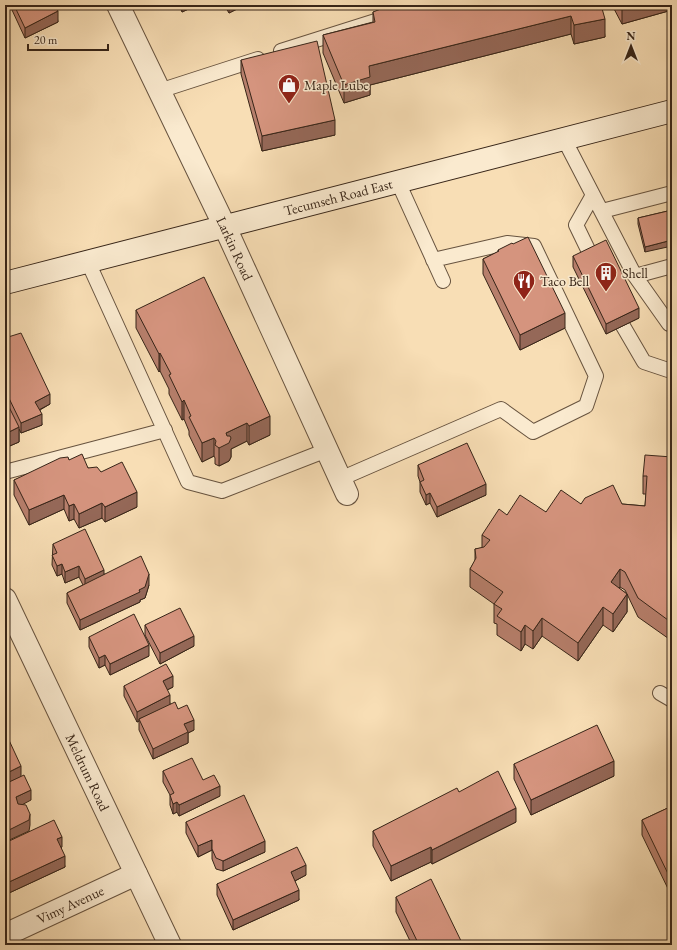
<svg xmlns="http://www.w3.org/2000/svg" width="677" height="950" viewBox="0 0 677 950" font-family="'EB Garamond',serif">
  <style>
    .lines { fill: none; stroke-linecap: round; stroke-linejoin: round }
    .lane-casing { stroke: #67533f; stroke-width: 16 }
    .street-casing { stroke: #67533f; stroke-width: 24 }
    .secondary-casing { stroke: #372518; stroke-width: 24 }
    .lane { stroke: #faeacf; stroke-width: 14 }
    .street { stroke: #faeacf; stroke-width: 22 }
    .secondary { stroke: #faeacf; stroke-width: 22 }
    .wall { fill: #b77f6c; stroke: #372518; fill-rule: evenodd }
    .shaded-wall { fill: #956858; stroke: #372518 }
    .building { fill: #d5947e; stroke: #372518 }
    .labels { text-anchor: middle; stroke-width: 3; stroke-linejoin: round; paint-order: stroke }
    .poi-label { font-size: 14px; fill: #372518; stroke: #faeacf; text-anchor: start }
    .street-label { font-size: 14px; fill: #372518; stroke: #faeacf }
  </style>
  <rect width="100%" height="100%" fill="#f8deb5"/>
  <filter id="stains"><feTurbulence type="fractalNoise" baseFrequency=".005" numOctaves="4"/><feColorMatrix values="0 0 0 0 .2 0 0 0 0 .09 0 0 0 0 .02 0 0 0 .5 -.17"/></filter>
  <radialGradient id="worn" r=".72"><stop offset=".6" stop-color="#630" stop-opacity="0"/><stop offset="1" stop-color="#630" stop-opacity=".3"/></radialGradient>
  <g class="lines">
    <g class="lane-casing">
      <path id="lane" d="M281,51l145,-46
        M159,91l99,-32
        M564,139l71,137 37,-10
        M398,182l45,99
        M602,211l70,-18
        M592,258l-16,-33 17,-30
        M88,262l100,220 34,9 105,-41
        M635,276l34,48h3
        M623,326l21,36 24,8 4,-2
        M5,472l160,-42
        M340,479l161,-70 32,23 53,-26 10,-30 -62,-130 -27,-3 -74,17
        M660,693l12,7"/>
    </g>
    <g class="street-casing">
      <g id="street">
        <path id="s1" d="M118,5l107,222 122,267"/>
        <path id="s2" d="M5,599l165,346"/>
        <path id="s3" d="M5,935l131,-61"/>
      </g>
    </g>
    <g class="secondary-casing">
      <g id="secondary">
        <path id="s4" d="M5,283l667,-172"/>
      </g>
    </g>
    <use href="#lane" class="lane"/>
    <use href="#street" class="street"/>
    <use href="#secondary" class="secondary"/>
  </g>
  <path class="wall" d="M12,5h43l3,17 -33,16 -13,-28z
    M179,5h18l-15,7z
    M224,5h21l-16,8z
    M601,5l4,32 -31,7 -3,-10 -201,51v10l-26,8 -21,-50v-18l50,-13v-10z
    M612,5h60v5l-50,14z
    M241,60l94,75 -73,16 -21,-77z
    M672,210l-27,42 -7,-28v-6z
    M498,250l67,78 -45,22 -37,-76v-15l15,-7z
    M573,256l66,62 -33,16 -33,-67z
    M136,310l134,125 -21,10 -2,-4 -16,8v8l-2,4 -10,5 -4,-2v-6l-1,-2 -12,6 -13,-27v-4l-5,-12 -2,1 -13,-26v-5l-9,-18 -1,1 -23,-44z
    M5,338l45,66 -10,6 2,15 -21,8 -2,-4v13l-14,6z
    M672,457v184l-34,-24 -11,-23v18l-14,20 -10,-7 -25,36 -36,-25 -9,13 -8,-5 -4,7 -24,-16v-11l-3,-1v-19l-24,-17v-18l5,-8v-12l7,-1v-13l25,-20 39,-3 35,-8h41l23,2 1,-12h-3v-18zM620,587l5,3 2,4 -8,-6z
    M69,460l19,8 13,4 36,35 -32,15 -3,-4 -23,10 -5,-9 -5,2 -5,-12 -35,16 -15,-30v-15z
    M418,465l68,30 -49,22 -7,-14 -4,2 -6,-13v-10l-2,-6z
    M53,544l51,30 45,11 -4,13 -5,2v2l-60,28 -13,-27v-10l16,-8 -4,-8 -14,6 -3,-9 -5,2 -5,-11z
    M145,625l49,21 -34,18 -15,-29z
    M89,637l60,19 -39,19 -5,-10 -6,3 -10,-21z
    M124,686l49,1 -6,3 3,14 8,5 16,21 -6,3v10l-35,16 -14,-29v-9l-2,1 -13,-26z
    M514,764l100,12 -83,39 -17,-36z
    M163,771l40,9 17,16 -41,20 -2,-4 -4,2 -3,-9v-10l-7,-13z
    M459,792l57,30 -84,42 -1,-2 -40,19 -18,-35v-15z
    M672,806v91l-30,-62v-15z
    M186,822l79,30 -42,19 -7,-2 -4,-10v-9l-14,7 -12,-24z
    M5,843l57,4h-1l4,20 -56,26 -4,-9z
    M306,875l-11,6 4,19 -66,30 -16,-35v-11z
    M396,897l67,48h-51l-16,-33z"/>
  <path class="shaded-wall" d="M182,5h15l-15,7z
    M229,5h16l-16,8z
    M637,5h35v5l-50,14v-15z
    M58,11v11l-33,16v-10z
    M571,16v18l-201,51v10l-26,8v-18l25,-19z
    M605,19v18l-31,7v-19z
    M335,120v15l-73,16v-15z
    M672,240v6l-27,6v-5z
    M639,308v10l-33,16v-10z
    M565,313v15l-45,22v-15z
    M160,353v18l-1,1v-18z
    M50,394v10l-15,8v-10z
    M184,400v19l-2,1v-18z
    M42,414v11l-21,8v-10z
    M270,416v19l-21,10v-19z
    M247,423v18l-16,8v8l-2,4 -10,5v-18l7,-15z
    M19,427v15l-14,6v-14z
    M214,438v18l-12,6v-19z
    M486,484v11l-49,22v-10z
    M137,492v15l-32,15v-15z
    M430,493v10l-4,2v-10z
    M64,495v14l-35,16v-15z
    M102,503v15l-23,10v-14z
    M74,504v15l-5,2v-15z
    M62,564v10l-5,2v-10z
    M79,566v11l-14,6v-11z
    M620,569v18l-9,14v-19z
    M104,570v10l-19,10v-11z
    M149,574v11l-4,13 -5,2v2l-60,28v-10l59,-30z
    M627,594v18l-14,20v-18z
    M603,607v18l-25,36v-18z
    M542,618v18l-9,13v-18z
    M525,625v19l-4,7v-19z
    M194,636v10l-34,18v-11z
    M149,645v11l-39,19v-11z
    M105,655v10l-6,3v-10z
    M173,676v11l-10,5v-11z
    M170,695v11l-31,13v2l-2,1v-10z
    M194,720v10l-6,3v10l-35,16v-10l31,-25z
    M614,761v15l-83,39v-15z
    M21,766v11l-16,7v-10z
    M220,786v10l-41,20v-11z
    M31,790v10l-15,8v-11z
    M177,802v10l-4,2v-10z
    M516,808v14l-84,42v-14z
    M30,814v11l-1,6 -24,11v-10z
    M62,837v10l-5,3v-11z
    M212,840v10l-14,7v-11z
    M265,841v11l-42,19v-10z
    M431,847v15l-40,19v-15z
    M65,856v11l-56,26v-11z
    M306,865v10l-15,8v-11z
    M299,890v10l-66,30v-10z"/>
  <path class="building" d="M14,5h41l3,6 -33,17z
    M391,5h210l4,14 -31,6 -3,-9 -202,50 1,11 -26,8 -21,-50 52,-13 -2,-10z
    M620,5h17l-15,4z
    M317,41l18,79 -73,16 -21,-76z
    M672,210v30l-27,7 -7,-29z
    M528,237l37,76 -45,22 -37,-76 16,-8 -1,-1 14,-7 1,1z
    M606,240l33,68 -33,16 -33,-68z
    M204,277l66,139 -21,10 -2,-3 -21,10 1,3h3l1,2 -2,5 -10,5 -4,-3 1,-4 -2,-3 -12,5 -13,-26 2,-1 -7,-16 -2,2 -13,-27 2,-1 -11,-21 -1,1 -23,-44z
    M21,333l29,61 -15,8 7,12 -21,9 -16,-33v-52z
    M5,399l14,28 -14,7z
    M467,443l19,41 -49,23 -7,-14 -4,2 -6,-13 4,-2 -6,-15z
    M82,454l6,14 9,-1 4,5 21,-10 15,30 -32,15 -3,-4 -23,11 -5,-10 -5,2 -5,-11 -35,15 -15,-30 46,-22 8,-1 1,3z
    M645,455l27,2v108h-4l4,7v51l-34,-25 -13,-26 -5,-3 -9,13 16,12 -14,20 -10,-7 -25,36 -36,-25 -9,13 -8,-6 -4,7 -24,-16 5,-7 -8,-5 9,-12 -33,-23 6,-11 -1,-9 9,-2 6,-7 -8,-5 17,-26 8,6 13,-20 26,17 15,-22 20,14 4,-6 28,-13 9,19 23,2 2,-30h-4z
    M85,529l19,41 -19,9 -6,-13 -14,6 -3,-8 -5,2 -5,-11 5,-2 -4,-9z
    M141,556l8,18 -4,13 -6,3 1,2 -60,28 -13,-27z
    M180,608l14,28 -34,17 -15,-28z
    M134,614l15,31 -39,19 -5,-9 -6,3 -10,-21z
    M166,664l7,12 -10,5 7,14 -33,17 -13,-26z
    M175,702l3,7 9,-4 7,15 -10,4 4,8 -35,17 -14,-30z
    M597,725l17,36 -83,39 -17,-36z
    M8,738l13,28 -16,8v-34z
    M192,758l11,22 11,-5 6,11 -41,19 -2,-3 -4,2 -3,-9 4,-2 -11,-22z
    M498,771l18,37 -84,42 -1,-3 -40,19 -18,-35 84,-43 2,4z
    M24,775l7,15 -15,7 2,7 8,1 4,9 -1,6 -24,12v-48z
    M244,795l21,46 -42,20 -7,-3 -4,-9v-9l-14,6 -12,-24z
    M672,806v76l-30,-62z
    M54,820l8,17 -5,2 8,17 -56,26 -4,-9v-30z
    M297,847l9,18 -15,7 8,18 -66,30 -16,-36z
    M431,879l32,66h-44l-23,-48z"/>
  <defs>
    <g id="shop-pin" transform="scale(1.15)"><path d="M0 17L-7.5 6A9.5 9.5 0 1 1 7.5 6Z" fill="#8f2418" stroke="#faeacf"/><path d="M-5-2.5h2.3a2.7 3.5 0 0 1 5.4 0H5L5.5 6h-11ZM-1.5-2.5h3a1.5 2.3 0 0 0-3 0Z" fill="#fff"/></g>
    <g id="building-pin" transform="scale(1.15)"><path d="M0 17L-7.5 6A9.5 9.5 0 1 1 7.5 6Z" fill="#8f2418" stroke="#faeacf"/><path d="M-4-6H4V6H1V3H-1V6H-4ZM-2.5-4.3h1.7v1.8h-1.7ZM.8-4.3h1.7v1.8H.8ZM-2.5-1h1.7V.8h-1.7ZM.8-1h1.7V.8H.8Z" fill="#fff"/></g>
    <g id="restaurant-pin" transform="scale(1.15)"><path d="M0 17L-7.5 6A9.5 9.5 0 1 1 7.5 6Z" fill="#8f2418" stroke="#faeacf"/><path d="M-5-6h1v4h1v-4h1v4h1v-4h1v5L-1.5 .5V6h-2V.5L-5-1ZM5-6V6H3V1.5H1.5Q1.5-4 5-6Z" fill="#fff"/></g>
  </defs>
  <g fill-rule="evenodd">
    <use href="#shop-pin" x="289" y="85"/>
    <use href="#building-pin" x="606" y="273"/>
    <use href="#restaurant-pin" x="524" y="281"/>
  </g>
  <g class="labels">
    <g class="poi-label">
      <text x="304" y="90">Maple Lube</text>
      <text x="622" y="278">Shell</text>
      <text x="540" y="286">Taco Bell</text>
    </g>
    <g class="street-label">
      <text dy="5" stroke="none"><textPath href="#s4" startOffset="344">Tecumseh Road East</textPath></text>
      <text dy="5" stroke="none"><textPath href="#s1" startOffset="270">Larkin Road</textPath></text>
      <text dy="5" stroke="none"><textPath href="#s2" startOffset="192">Meldrum Road</textPath></text>
      <text dy="5" stroke="none"><textPath href="#s3" startOffset="72">Vimy Avenue</textPath></text>
    </g>
  </g>
  <rect width="677" height="950" fill="none" stroke="#f8deb5" stroke-width="20"/>
  <rect x="6" y="6" width="665" height="938" fill="none" stroke="#372518" stroke-width="2"/>
  <rect x="10" y="10" width="657" height="930" fill="none" stroke="#372518"/>
  <g transform="translate(631 46)" stroke="#faeacf" stroke-width="3" paint-order="stroke">
  <path d="M0-3L7 15L0 10L-7 15Z" fill="#372518"/>
  <text y="-6" font-size="11" font-weight="bold" text-anchor="middle" fill="#372518">N</text>
  </g>
  <path d="M28 44v6h80v-6" fill="none" stroke="#372518" stroke-width="2"/>
  <text x="34" y="44" font-size="12" fill="#372518" stroke="#faeacf" stroke-width="3" paint-order="stroke">20 m</text>
  <rect width="100%" height="100%" filter="url(#stains)"/>
  <rect width="100%" height="100%" fill="url(#worn)"/>
</svg>
